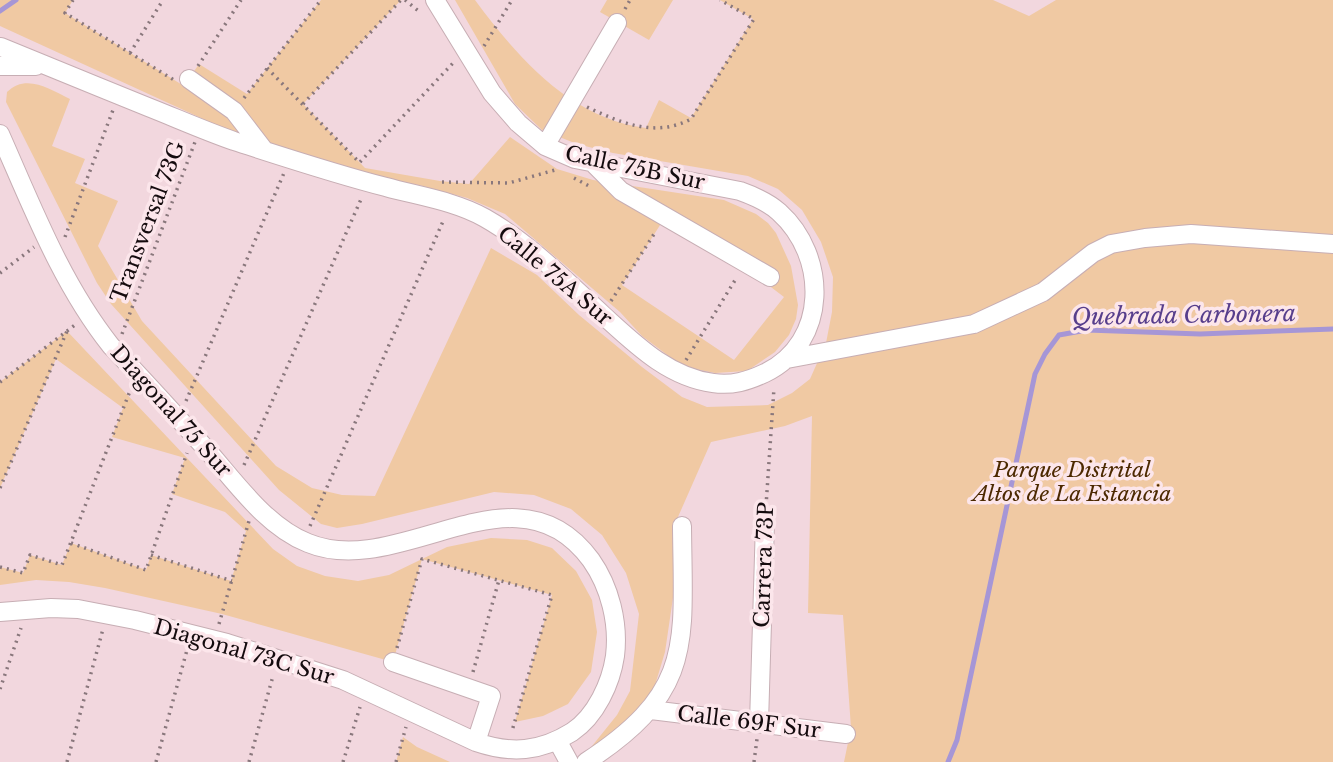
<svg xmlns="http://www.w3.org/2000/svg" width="1333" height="762" viewBox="0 0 1333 762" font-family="'Libre Baskerville',serif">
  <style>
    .green { fill: #f0c9a3; fill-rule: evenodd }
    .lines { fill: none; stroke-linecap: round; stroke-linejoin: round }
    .stream { stroke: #a696d6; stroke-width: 5 }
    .minor-casing { stroke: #c7aeb4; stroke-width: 20 }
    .path { stroke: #89777c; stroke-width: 3.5; stroke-dasharray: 2 5; stroke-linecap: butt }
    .minor { stroke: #fff; stroke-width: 18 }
    .labels { text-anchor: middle; stroke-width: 7; stroke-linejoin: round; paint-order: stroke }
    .street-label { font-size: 21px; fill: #140b0e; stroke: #fce6eb }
    .park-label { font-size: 21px; font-style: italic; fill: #4c2900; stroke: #fce6eb }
    .water-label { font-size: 23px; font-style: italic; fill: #573e8c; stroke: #fce6eb }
  </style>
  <rect width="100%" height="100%" fill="#f2d7de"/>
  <path class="green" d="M0,0h73l-8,13 119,73 15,-22 48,30 74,-94h80l-98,104 62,64 75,13 29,3 41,-47 47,32 36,11 131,20 32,14 12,9 8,10 15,33 7,39 -2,14 -7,16 -14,17 -28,19 -32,2 -25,-5 -16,-8 -32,-24 -22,-24 -115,-98 -38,-16 -48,-13 -42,-5 -152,-51 -225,-103zM662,222l81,44 41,31 -50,63 -112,-75z
    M455,0h20c43,58 95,118 171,128l13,-28 32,18 62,-99 -33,-19h273l36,16 27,-16h277v762h-489l7,-34 -8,-113 -35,-2 4,-197 -27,10 -74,16 -37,84v65l-9,61 -12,40 -29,36 -36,23 29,-36 13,-24 9,-77 -13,-41 -24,-38 -31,-26 -37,-14 -40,-3 -132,32 -25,4 -16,-4 -42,-34 -168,-186 -14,-21 -91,-181 1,-10c19,-19 43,-3 63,7l-18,47 33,13 -10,24 43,18 -20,45 44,75 134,145 36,22 30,7 33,1 116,-248 46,27 42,40 63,52 40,30 25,10 61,-2 24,-12 18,-14 16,-36 6,-31 1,-35 -12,-35 -19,-32 -24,-21 -30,-13 -135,-23 -36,-9 -35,-14 -27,-26z
    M607,0h66l-24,40 -49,-28z
    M67,331l206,218 24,17 28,10 33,5 31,-6 58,-28 44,-9 36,2 25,8 24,23 16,29 5,32 -6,40 -23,32 -25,12 -28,6 37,-127 -130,-36 -29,103 -171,-48 -117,-26 -36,-6 -33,-2 -36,5v-18l23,6 7,-18 32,10 9,-22 75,27 5,-15 80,26 15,-50 -21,-19 -53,-18 13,-36 -73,-21 11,-29 -67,-49 -56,129v-106z
    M403,737l14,10 33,15h-54z"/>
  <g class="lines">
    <path class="stream" d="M0,11l16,-11
      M948,762l9,-22 78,-366 10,-20 14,-19 28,-5 113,4 133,-5"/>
    <g class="minor-casing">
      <path id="minor" d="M1,47c48,20 98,40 147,60 28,11 57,24 86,34 50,16 101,33 152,46 32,9 69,14 99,31 44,25 81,63 118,97 32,29 65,62 110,68 19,3 35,-2 52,-10 64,-31 63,-117 14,-161 -11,-10 -25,-16 -39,-21l-165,-32 -30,-13 -27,-23 -26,-30 -57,-93
        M0,66h36
        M189,79l45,32 30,39
        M0,134c32,72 61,149 111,212 33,34 65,70 97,105 28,32 59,76 100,92 92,38 208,-86 283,17 19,27 28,63 24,96 -4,27 -19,60 -43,76 -32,20 -61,22 -96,10l-133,-62 -116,-37 -92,-23 -57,-11 -27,-1 -51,4
        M545,146l72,-123
        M593,163l28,28 149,86
        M787,359l187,-35 69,-32 50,-39 18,-9 34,-6 46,-4 142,10
        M393,662l98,34 -15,46
        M651,710l195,24
        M759,723l6,-201
        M557,740l12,22
        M586,762c109,-71 97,-118 96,-236"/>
    </g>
    <path class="path" d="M73,0l-8,13 109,67
      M405,0l16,13
      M625,9l5,-9
      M484,46l28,-46
      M130,53l33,-53
      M198,66l43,-66
      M267,68l91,93
      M244,98l77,-98
      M303,104l98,-104
      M587,107c34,16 68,31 104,12l63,-100 -34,-19
      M360,162l94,-100
      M574,178l15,8
      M442,182l67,1 46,-13
      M65,237l48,-127
      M0,273l34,-26
      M611,301l45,-70
      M122,334l73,-192
      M686,360l51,-83
      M0,382l75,-57
      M186,401l98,-228
      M244,465l118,-268
      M0,488l67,-157
      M766,506l8,-118
      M310,526l134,-307
      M71,543l75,27 41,-117
      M151,555l81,26
      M0,567l23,6 7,-18 32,10 68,-174
      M219,624l30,-103
      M397,648l25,-89 130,36 -40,136
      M473,672l26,-92
      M0,689l21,-61
      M67,762l36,-133
      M156,762l31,-112
      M249,762l24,-86
      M343,762l17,-55
      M396,762l10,-35
      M754,762l3,-23"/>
    <use href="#minor" class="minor"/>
  </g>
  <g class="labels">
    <g class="street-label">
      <text transform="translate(635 168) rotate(12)" y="7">Calle 75B Sur</text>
      <text transform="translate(148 222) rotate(-69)" y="7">Transversal 73G</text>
      <text transform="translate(555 276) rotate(40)" y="7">Calle 75A Sur</text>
      <text transform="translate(171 411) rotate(48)" y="7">Diagonal 75 Sur</text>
      <text transform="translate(764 565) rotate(-88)" y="7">Carrera 73P</text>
      <text transform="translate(244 652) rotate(16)" y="7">Diagonal 73C Sur</text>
      <text transform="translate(749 722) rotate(7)" y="7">Calle 69F Sur</text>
    </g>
    <g class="park-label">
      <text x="1072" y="477">Parque Distrital<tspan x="1072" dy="24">Altos de La Estancia</tspan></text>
    </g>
    <g class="water-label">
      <text transform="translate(1184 315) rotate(-1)" y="8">Quebrada Carbonera</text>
    </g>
  </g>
</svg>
